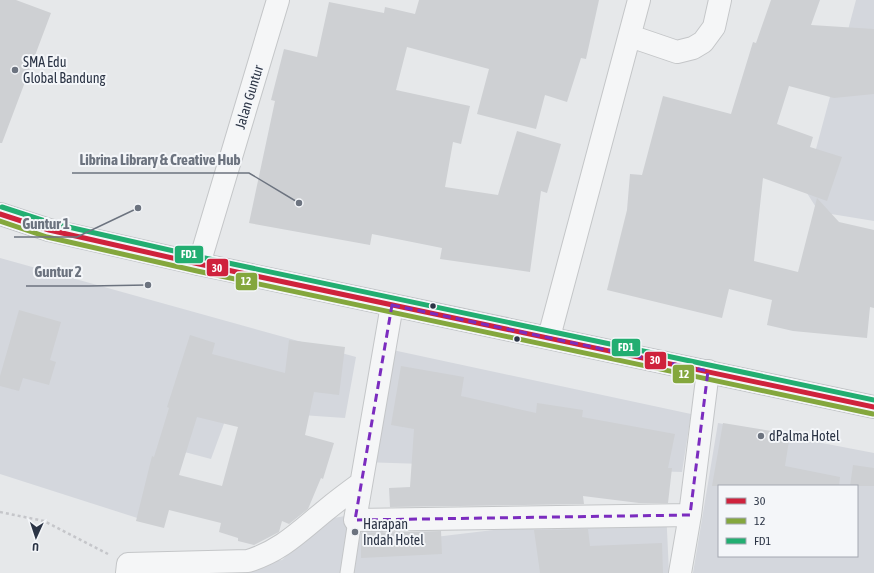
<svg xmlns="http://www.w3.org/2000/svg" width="874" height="573" viewBox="0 0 874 573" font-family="'Asap Condensed',sans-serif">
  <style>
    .built { fill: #d4d7dd; fill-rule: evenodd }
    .building { fill: #ced0d3; fill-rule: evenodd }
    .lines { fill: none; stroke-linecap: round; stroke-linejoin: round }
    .service-casing { stroke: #c4c6c8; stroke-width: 15 }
    .minor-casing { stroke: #c4c6c8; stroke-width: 24 }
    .primary-casing { stroke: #c2c5c8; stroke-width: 24 }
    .path { stroke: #c5c6ca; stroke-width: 2.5; stroke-dasharray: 3 3; stroke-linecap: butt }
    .service { stroke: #f5f6f7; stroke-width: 13 }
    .minor { stroke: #f5f6f7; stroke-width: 22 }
    .primary { stroke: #f8f8f8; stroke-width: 22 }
    .bus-1-casing { stroke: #f4f6f9; stroke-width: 8 }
    .bus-2-casing { stroke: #f4f6f9; stroke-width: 8 }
    .bus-3-casing { stroke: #f4f6f9; stroke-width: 8 }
    .bus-1 { stroke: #cf223c; stroke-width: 5 }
    .bus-2 { stroke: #84a73d; stroke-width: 5 }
    .bus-3 { stroke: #22ae71; stroke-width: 5 }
    .marked { fill: none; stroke: #7b2cbf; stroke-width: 3; stroke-dasharray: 8 5; stroke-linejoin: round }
    .poi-dot { fill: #6c737f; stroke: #f4f6f9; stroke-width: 1.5 }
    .bus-dot { fill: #2b3445; stroke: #f4f6f9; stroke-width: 1.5 }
    .labels { text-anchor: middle; stroke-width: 4; stroke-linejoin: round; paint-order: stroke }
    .poi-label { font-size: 14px; fill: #2b3445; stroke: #f4f6f9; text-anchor: start }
    .street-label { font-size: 14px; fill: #2b3445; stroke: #f4f6f9 }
    .leader { fill: none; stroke: #6c737f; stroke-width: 1.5 }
    .callout-dot { fill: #6c737f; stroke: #f4f6f9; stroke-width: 1.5 }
    .callout-label { font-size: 15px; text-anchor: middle; font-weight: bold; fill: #6c737f; stroke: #f4f6f9; stroke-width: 4; stroke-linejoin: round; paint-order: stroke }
    .line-badge { stroke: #f4f6f9; stroke-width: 1.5 }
    .badge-label { font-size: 11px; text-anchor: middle; font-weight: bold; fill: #fff }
  </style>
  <rect width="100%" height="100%" fill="#e6e8ea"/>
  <path class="built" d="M856,0h18v221l-55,-9 -14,-22z
    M0,258l356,99 -11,61 -116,-8 -18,49 -34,-9 -24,73 -153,-49z
    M388,349l303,65 -9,58 -321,-10z
    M718,423l156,30v120h-181zM719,486h138v70h-138z
    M666,509l3,64h-484l97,-13 40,-40 58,-10 5,33z"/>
  <path class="building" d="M0,0h16l35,13 -49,130h-2z
    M419,0h180l-13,59 -5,-1 -14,44 -22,-7 -9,34 -59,-15 12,-45 -82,-22 -11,43 74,16 -9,38 -8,-2 -8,45 53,8 19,-64 44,13 -14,49 -6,-2 -11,81 -90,-13 2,-11 -70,-14 -2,11 -121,-22 26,-122 -4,-1 13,-51 33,8 12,-55 55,11 1,-6 30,7z
    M771,0h49l-9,25 63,4v65l-40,4 -45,-12 -12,38 36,13 -3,10 32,10 -15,44 -64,-23 -9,83 44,11 19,-74 22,24 35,8v78l-4,-1 -3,31 -74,-7 -26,-6 5,-25 -43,-11 -7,29 -115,-28 20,-80 3,-36 12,1 21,-79 68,18 22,-72 3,1z
    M19,310l42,12 -11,38 6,2 -7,23 -26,-7 -4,13 -19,-5v-10z
    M190,335l25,8 -3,11 73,19 4,-33 56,7 -6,48 -25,-3 -9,43 29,8 -11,36 -2,-1 -13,31 -19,15 -7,-3 -3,11 -25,13 -16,-4v-3l-19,-6 2,-9 -52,-13 -5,18 -28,-7 16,-65 2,1 15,-49 -2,-1zM197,417l41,10 -16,59 -43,-11z
    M401,366l63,11 -3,19 75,17 1,-10 46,7 -1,7 93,17 -7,34h4l-4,35h-29l-56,-7 1,8 -194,3 -1,-19 21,-1 4,-58 -23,-4z
    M723,423l67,11 -5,32 55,11 -1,9h-127z
    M853,465l21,3v18h-24z
    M588,529l2,17 72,-3 1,30h-123l-6,-43z
    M441,531l1,23 -81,4v-25z"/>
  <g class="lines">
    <g class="service-casing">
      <path id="service" d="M347,573l8,-53"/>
    </g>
    <g class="minor-casing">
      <path id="minor" d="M630,36l47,16 16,-4 10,-6 11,-15 6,-27
        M199,264l79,-264
        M392,305l-37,215 335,-5
        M549,337l90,-337
        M127,573l1,-9 120,-3c33,-10 52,-30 78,-51 11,-9 23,-18 34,-26
        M680,573l10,-58 18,-144"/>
    </g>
    <g class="primary-casing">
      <path id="primary" d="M0,214l49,16 150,34 675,143"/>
    </g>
    <path class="path" d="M0,512l44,9 64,33"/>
    <use href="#service" class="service"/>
    <use href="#minor" class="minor"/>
    <use href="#primary" class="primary"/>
    <g class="bus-1-casing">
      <path id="bus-1" d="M0,214l49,16 150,34 675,143"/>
    </g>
    <g class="bus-2-casing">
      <path id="bus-2" d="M0,221l47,16 150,34 676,143"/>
    </g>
    <g class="bus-3-casing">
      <path id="bus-3" d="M2,207l49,16 149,34 674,143"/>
    </g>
    <use href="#bus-1" class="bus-1"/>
    <use href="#bus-2" class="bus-2"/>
    <use href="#bus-3" class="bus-3"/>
  </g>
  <path class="marked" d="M392,305l316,66 -18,144 -335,5z"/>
  <g class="poi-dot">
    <circle cx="15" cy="70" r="4"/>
    <circle cx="761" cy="436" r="4"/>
    <circle cx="355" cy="532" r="4"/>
  </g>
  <g class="bus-dot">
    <circle cx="433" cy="306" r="3.5"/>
    <circle cx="517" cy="339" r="3.5"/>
  </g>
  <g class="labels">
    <g class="poi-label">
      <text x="23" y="67">SMA Edu<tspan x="23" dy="16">Global Bandung</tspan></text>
      <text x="769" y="441">dPalma Hotel</text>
      <text x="363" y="529">Harapan<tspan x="363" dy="16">Indah Hotel</tspan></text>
    </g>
    <g class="street-label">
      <text transform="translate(249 97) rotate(-73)" y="5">Jalan Guntur</text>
    </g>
  </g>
  <path class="leader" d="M299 203L249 173H72M138 208L77 237H14M148 285L89 286H26"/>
  <g class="callout-dot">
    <circle cx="299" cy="203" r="4"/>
    <circle cx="138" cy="208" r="4"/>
    <circle cx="148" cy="285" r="4"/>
  </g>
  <g class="callout-label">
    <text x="160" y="165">Librina Library &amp; Creative Hub</text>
    <text x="46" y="229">Guntur 1</text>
    <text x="58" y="277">Guntur 2</text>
  </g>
  <g class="line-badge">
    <rect x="174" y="245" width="30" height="19" rx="4" fill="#22ae71"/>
    <rect x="206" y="258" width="23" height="19" rx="4" fill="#cf223c"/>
    <rect x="235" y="272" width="23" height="19" rx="4" fill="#84a73d"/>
    <rect x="611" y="338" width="30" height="19" rx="4" fill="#22ae71"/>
    <rect x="644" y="351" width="23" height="19" rx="4" fill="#cf223c"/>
    <rect x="672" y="364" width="23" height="20" rx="4" fill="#84a73d"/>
  </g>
  <g class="badge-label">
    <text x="189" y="258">FD1</text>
    <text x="217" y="272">30</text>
    <text x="246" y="285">12</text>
    <text x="626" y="351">FD1</text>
    <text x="655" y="364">30</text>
    <text x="684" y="378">12</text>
  </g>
  <rect x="718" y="485" width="140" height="72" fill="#f4f6f9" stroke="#a4a8b1"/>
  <rect x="726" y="498" width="20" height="6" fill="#cf223c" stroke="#a4a8b1"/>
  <text x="754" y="505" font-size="12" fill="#2b3445">30</text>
  <rect x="726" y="518" width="20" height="6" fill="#84a73d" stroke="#a4a8b1"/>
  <text x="754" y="525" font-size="12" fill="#2b3445">12</text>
  <rect x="726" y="538" width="20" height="6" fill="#22ae71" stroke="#a4a8b1"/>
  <text x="754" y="545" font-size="12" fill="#2b3445">FD1</text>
  <g transform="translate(36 537) rotate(183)" stroke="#f4f6f9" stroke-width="3" paint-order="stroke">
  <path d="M0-3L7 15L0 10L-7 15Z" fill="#2b3445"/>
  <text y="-6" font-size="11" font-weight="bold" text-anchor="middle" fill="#2b3445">U</text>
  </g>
</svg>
